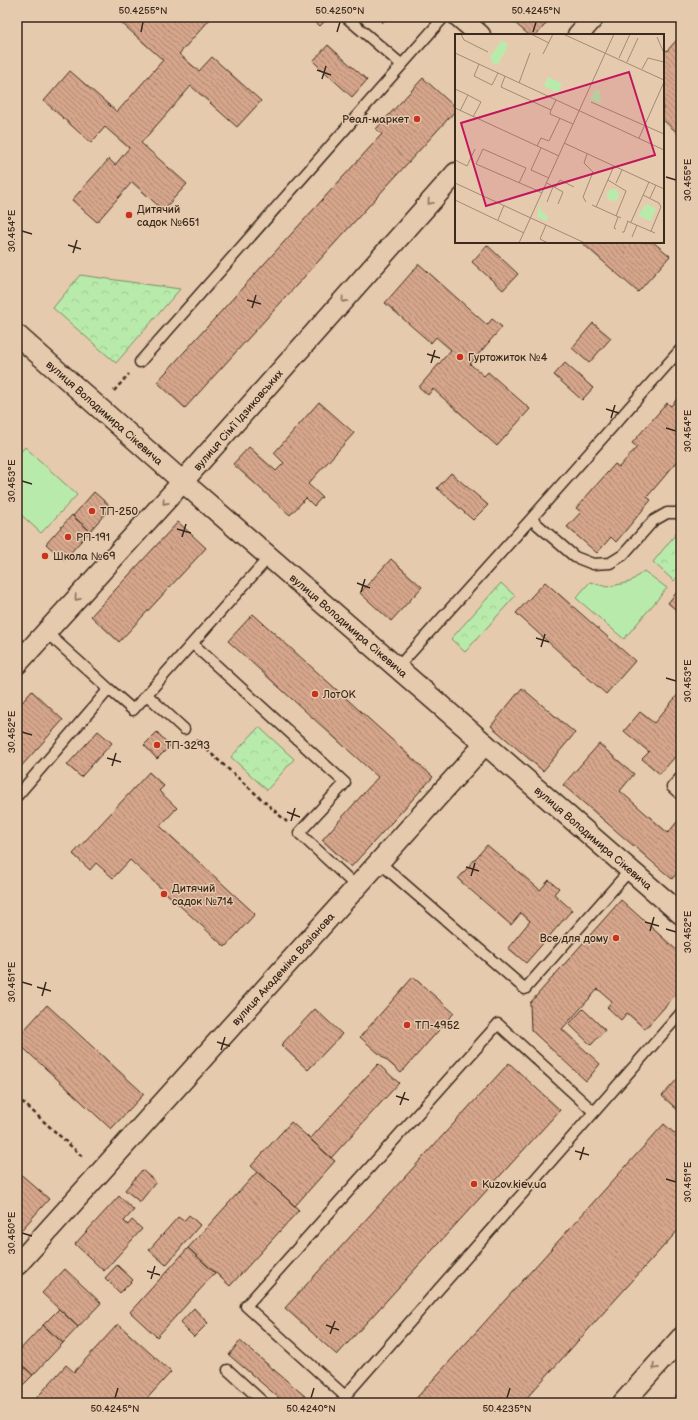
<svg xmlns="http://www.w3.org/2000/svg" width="698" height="1420" viewBox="0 0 698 1420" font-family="'Balsamiq Sans',sans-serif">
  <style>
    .grass { fill: #b8ebab; stroke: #7a8a64 }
    .park { fill: url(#park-crowns); stroke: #7a8a64 }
    .building { fill: url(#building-back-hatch); stroke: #3b2a1e }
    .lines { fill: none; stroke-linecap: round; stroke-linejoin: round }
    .lane-casing { stroke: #3b2a1e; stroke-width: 13 }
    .street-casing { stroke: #3b2a1e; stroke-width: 23 }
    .path { stroke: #3b2a1e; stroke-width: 2.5; stroke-dasharray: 4 3; stroke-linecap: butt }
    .lane { stroke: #e6caad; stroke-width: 10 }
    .street { stroke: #e6caad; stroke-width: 20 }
    .oneway { stroke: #88725e }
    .ticks { fill: none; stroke: #3b2a1e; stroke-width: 1.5 }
    .poi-dot { fill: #c8321e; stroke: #e6caad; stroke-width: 1.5 }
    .labels { text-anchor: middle; stroke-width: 3; stroke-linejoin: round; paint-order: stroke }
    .poi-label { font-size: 11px; fill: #3b2a1e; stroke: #e6caad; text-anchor: start }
    .street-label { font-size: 11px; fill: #3b2a1e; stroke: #e6caad }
    .inset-road { fill: none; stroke: #a28a74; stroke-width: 1 }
    .view { fill: #c2185b; fill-opacity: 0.15; stroke: #c2185b; stroke-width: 2 }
    .inset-edge { fill: none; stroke: #3b2a1e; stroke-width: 2 }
    .neatline { fill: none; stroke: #3b2a1e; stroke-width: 1.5 }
    .ticks-label { font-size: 10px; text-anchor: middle; fill: #3b2a1e }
  </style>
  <defs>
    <pattern id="park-crowns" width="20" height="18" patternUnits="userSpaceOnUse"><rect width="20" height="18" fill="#b8ebab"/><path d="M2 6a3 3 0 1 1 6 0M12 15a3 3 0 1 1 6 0" fill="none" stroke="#9fca93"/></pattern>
    <pattern id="building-back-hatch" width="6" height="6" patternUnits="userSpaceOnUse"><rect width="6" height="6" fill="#d5a68b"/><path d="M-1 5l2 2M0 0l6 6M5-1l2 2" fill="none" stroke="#ae8771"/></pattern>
  </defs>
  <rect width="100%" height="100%" fill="#e6caad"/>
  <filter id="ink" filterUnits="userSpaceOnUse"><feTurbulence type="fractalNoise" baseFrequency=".025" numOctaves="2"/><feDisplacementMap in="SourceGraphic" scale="8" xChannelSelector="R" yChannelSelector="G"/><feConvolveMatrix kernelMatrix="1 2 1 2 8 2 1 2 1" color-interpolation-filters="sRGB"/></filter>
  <g filter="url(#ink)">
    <path class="grass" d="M25,447l52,48 -36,38 -24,-22v-55z
      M644,571l23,17 -43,51 -48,-41 14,-16 17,5 23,-5z"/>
    <path class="park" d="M80,275l100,14 -64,74 -63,-55z
      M679,530l2,2v40l-7,9 -21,-19z
      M501,583l14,13 -50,56 -14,-13z
      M259,727l35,32 -27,31 -36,-33z"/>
    <path class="building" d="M117,17h95l-33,37 20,17 13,-14 49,44 -24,26 -46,-41 -50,57 46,41 -24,26 -31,-28 -35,40 -25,-22 37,-41 6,6 14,-17 -24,-21 -14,16 -47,-42 26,-30 47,41 46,-52 -47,-42z
      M310,17h19l-9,9z
      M376,17h12l-6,6z
      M508,17h44l-16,18h-7z
      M681,35v101l-18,-16v-72l4,3z
      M328,45l39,35 -15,17 -39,-36z
      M423,78l33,30v2l-271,298 -28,-26 225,-248 -6,-5z
      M581,242h72l17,14 -32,36z
      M487,245l31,29 -15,16 -31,-28z
      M419,264l68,61 5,-6 10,8 -32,37 14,12 4,-4 42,37 -33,37 -64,-57 -5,6 -9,-8 32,-37 -15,-13 -5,6 -46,-40z
      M593,323l18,15 -22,25 -17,-15z
      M565,363l28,25 -11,12 -28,-25z
      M681,394v63l-34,40 4,3 -35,42 -5,-5 -14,16 -30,-26 14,-15 -5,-4 39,-44 4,3 18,-20 -5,-4 35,-40 4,3z
      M319,402l35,31 -46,51 14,13 -8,9 -8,-8 -16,17 -57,-51 16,-17 27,24 8,-8 -10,-10z
      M451,473l37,32 -15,15 -36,-32z
      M94,492l17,15 -21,24 -17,-15z
      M72,515l18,16 -26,29 -18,-16z
      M178,522l28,26 -87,94 -28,-26z
      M391,559l31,28 -31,34 -31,-28z
      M545,582l90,79 -29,33 -90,-81z
      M681,587v27l-13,-11z
      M253,614l180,163 -82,90 -29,-27 56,-63 -150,-136z
      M522,688l53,45 -32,38 -52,-45z
      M32,691l31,29 -46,51v-63z
      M680,692l1,58 -21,24 -18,-15 7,-7 -25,-21 16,-19 14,11z
      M98,731l14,12 -31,34 -14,-12z
      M157,732l13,14 -13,13 -13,-14z
      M599,744l35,30 -14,17 48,42 13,-16v51l-9,11 -109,-94z
      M149,772l15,14 -5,5 18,17 -17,18 95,88 -30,33 -95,-87 -17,18 -17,-15 -6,7 -17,-16z
      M487,845l53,45 9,-10 10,8 -5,6 18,16 -46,53 -18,-15 22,-27 -9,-8 -10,12 -53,-46z
      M621,900l60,54v35l-36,40 -18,-16 -6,7 -14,-13 5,-6 -14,-12 -36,40 38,35 -14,17 -55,-51 -1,-27z
      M413,977l41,36 -53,60 -41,-36z
      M47,1005l97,89 -33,35 -94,-87v-4z
      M315,1009l27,25 -34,36 -27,-25z
      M583,1009l22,21 -14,15 -22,-21z
      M509,1063l51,47 -223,245 -52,-47z
      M378,1064l21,19 -68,75 -21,-19z
      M681,1075v38l-19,-17z
      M291,1122l44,39 -40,45 -44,-40z
      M664,1124l17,15v88l-159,176h-110z
      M142,1170l14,12 -16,20 -15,-12z
      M17,1171l32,28 -32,36z
      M257,1172l42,38 -69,76 -42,-38z
      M119,1196l15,14 -10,11 4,4 4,-5 10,9 -38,42 -29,-27z
      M189,1215l11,10 -34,40 -17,-15 29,-33 6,4z
      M188,1248l27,25 -58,64 -27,-25z
      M117,1265l16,15 -13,13 -15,-15z
      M65,1269l36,34 -23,24 -36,-34z
      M194,1308l14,15 -14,14 -14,-14z
      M59,1309l19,18 -15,16 -20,-18z
      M118,1324l53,48 -28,31h-111l34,-38 8,7z
      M43,1325l20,18 -30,32 -16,-15v-7z
      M240,1341l73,62h-28l-56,-48z
      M17,1360l16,15 -16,16z"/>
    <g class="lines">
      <g class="lane-casing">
        <path id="lane" d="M346,17l56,48
          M140,362l304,-345
          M531,519l44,38 18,7 17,-1 13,-8 30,-34 14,-8h14
          M193,644l152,139 -46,50 58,54
          M397,668l134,-149 150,-170
          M109,689l24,21 136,-153
          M147,695l37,34
          M681,777l-9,10 9,8
          M17,796l92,-107 -63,-57
          M379,862l146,127 105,-119
          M594,1112l-96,-88 -252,282 99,90 336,-383
          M228,1370l36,33"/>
      </g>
      <g class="street-casing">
        <g id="street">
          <path d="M459,17l21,18"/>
          <path d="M578,35l16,-18"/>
          <path id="s1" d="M17,335l166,147 498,432"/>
          <path d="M17,664l152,-167 287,-324"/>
          <path id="s2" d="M17,1265l468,-521"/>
          <path d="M623,1403l58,-65"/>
        </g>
      </g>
      <path class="path" d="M114,391l15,-17
        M196,740l91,82
        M17,1097l67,61
        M671,1403l10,-12"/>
      <use href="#lane" class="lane"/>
      <use href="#street" class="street"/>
    </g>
    <defs><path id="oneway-chevron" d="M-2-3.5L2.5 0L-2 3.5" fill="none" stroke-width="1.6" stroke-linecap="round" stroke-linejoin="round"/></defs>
    <g class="oneway">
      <use href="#oneway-chevron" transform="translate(430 202) rotate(131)"/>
      <use href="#oneway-chevron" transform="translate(344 300) rotate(131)"/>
      <use href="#oneway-chevron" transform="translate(165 502) rotate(132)"/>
      <use href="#oneway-chevron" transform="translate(77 598) rotate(132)"/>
      <use href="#oneway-chevron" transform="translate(655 1367) rotate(132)"/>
    </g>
  </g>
  <path class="ticks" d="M141,32l2,-10M337,32l3,-10M533,32l3,-10M317,70l14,5M322,79l4,-13M666,177l10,3M22,231l10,3M68,245l13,4M73,253l4,-13M247,300l14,4M252,308l4,-13M427,354l13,4M431,363l4,-13M606,409l13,4M611,418l4,-13M666,428l10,3M22,481l10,3M177,529l14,4M182,537l4,-13M357,583l13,5M361,592l4,-13M536,638l13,4M541,647l4,-13M666,678l10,3M22,732l10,3M107,758l14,4M112,766l4,-13M287,812l13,5M291,821l4,-13M466,867l13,4M471,876l4,-13M645,922l14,4M666,929l10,3M650,931l4,-14M22,982l10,3M37,987l14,4M42,996l4,-14M217,1042l13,4M221,1050l4,-13M396,1096l13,4M400,1105l5,-13M575,1151l14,4M580,1160l4,-13M666,1179l10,3M22,1233l10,3M147,1271l13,4M151,1279l4,-13M326,1325l13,5M330,1334l5,-13M115,1398l3,-10M311,1398l3,-10M507,1398l3,-10"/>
  <g class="poi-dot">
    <circle cx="417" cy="119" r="4"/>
    <circle cx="129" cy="215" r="4"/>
    <circle cx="460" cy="357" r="4"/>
    <circle cx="92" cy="511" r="4"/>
    <circle cx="68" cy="537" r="4"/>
    <circle cx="45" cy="556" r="4"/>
    <circle cx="315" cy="694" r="4"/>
    <circle cx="157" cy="745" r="4"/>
    <circle cx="164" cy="894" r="4"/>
    <circle cx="616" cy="938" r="4"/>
    <circle cx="407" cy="1025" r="4"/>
    <circle cx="474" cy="1184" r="4"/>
  </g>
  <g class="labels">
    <g class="poi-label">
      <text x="409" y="123" text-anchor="end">Реал-маркет</text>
      <text x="137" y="213">Дитячий<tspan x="137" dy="13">садок №651</tspan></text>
      <text x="468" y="361">Гуртожиток №4</text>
      <text x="100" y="515">ТП-250</text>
      <text x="76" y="541">РП-191</text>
      <text x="53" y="560">Школа №69</text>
      <text x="323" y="698">ЛотОК</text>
      <text x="165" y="749">ТП-3293</text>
      <text x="172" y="892">Дитячий<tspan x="172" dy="13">садок №714</tspan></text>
      <text x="608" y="942" text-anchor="end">Все для дому</text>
      <text x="415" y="1029">ТП-4952</text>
      <text x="482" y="1188">Kuzov.kiev.ua</text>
    </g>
    <g class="street-label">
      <text dy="4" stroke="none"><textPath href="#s1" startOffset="117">вулиця Володимира Сікевича</textPath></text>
      <text transform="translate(238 420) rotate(-49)" y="4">вулиця Сімʼї Ідзиковських</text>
      <text dy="4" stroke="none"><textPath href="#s1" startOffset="441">вулиця Володимира Сікевича</textPath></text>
      <text dy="4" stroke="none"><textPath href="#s1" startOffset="765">вулиця Володимира Сікевича</textPath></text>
      <text dy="4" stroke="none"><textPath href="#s2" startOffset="398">вулиця Академіка Возіанова</textPath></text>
    </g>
  </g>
  <g transform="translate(455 34)">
    <rect width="209" height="209" fill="#e6caad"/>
    <path d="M46,7l6,2v5l-8,15 -4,1 -4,-3 -1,-4zM93,43l14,7 -4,9 -14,-7zM85,169l1,8 7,6 -2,4 -9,-4z" fill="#b8ebab"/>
    <path d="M140,55l5,2 1,13 -11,-5zM152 161a6 6 0 1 1 12 0a6 6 0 1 1-12 0ZM191,170l10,4 -5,13 -13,-5z" fill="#b8ebab"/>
    <path class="inset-road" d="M6,0l3,6 24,12M76,0l18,9M108,0l101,46M202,3l7,16M0,19l209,97M88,20l10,-20M164,24l11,-24M172,28l11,-24M24,30l-5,12 18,9 6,-12M187,35l6,-11 16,4M50,42l-4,11 50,23 5,-10M64,49l11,-30M0,55l13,6M136,68l73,32M0,74l104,48M96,76l-1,4 23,10M5,77l8,-16 13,7 -8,15M184,104l25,-56M109,109l100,46M82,112l4,-8 8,3 11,-23M86,114l-10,22 18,8M0,126l12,6 8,-17M153,146l18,11 -10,25M0,149l130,60M64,149l7,-15 -43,-19 -7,15 60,26 6,3M92,149l16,9 -5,12M161,149l6,-13M100,154l5,-8 14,7M188,161l16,8 2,4 -10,24M195,164l6,-13M0,166l69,33M92,168l6,-15M131,168l-3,-5 10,-25 -9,-9 3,-9M137,171l29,13M141,173l18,-41M43,186l6,-15M172,187l28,12M176,188l18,-40M91,191l-6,14 8,4M161,195l-2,-1 4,-11M167,198h2l4,-11M177,203l5,-12M64,209l95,-209"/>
    <path class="view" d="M174,38l26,83 -169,51 -25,-83z"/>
    <rect width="209" height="209" class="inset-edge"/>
  </g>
  <rect width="698" height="1420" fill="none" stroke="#e6caad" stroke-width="44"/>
  <rect x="22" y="22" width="654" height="1376" class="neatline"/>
  <g class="ticks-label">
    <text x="143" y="14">50.4255°N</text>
    <text x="340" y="14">50.4250°N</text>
    <text x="536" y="14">50.4245°N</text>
    <text transform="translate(687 180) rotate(-90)" y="4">30.455°E</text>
    <text transform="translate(11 231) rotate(-90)" y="4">30.454°E</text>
    <text transform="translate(687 431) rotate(-90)" y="4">30.454°E</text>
    <text transform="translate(11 481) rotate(-90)" y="4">30.453°E</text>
    <text transform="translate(687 681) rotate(-90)" y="4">30.453°E</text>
    <text transform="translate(11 732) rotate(-90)" y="4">30.452°E</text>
    <text transform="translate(687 932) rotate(-90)" y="4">30.452°E</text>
    <text transform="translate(11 982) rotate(-90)" y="4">30.451°E</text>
    <text transform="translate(687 1182) rotate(-90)" y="4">30.451°E</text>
    <text transform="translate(11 1233) rotate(-90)" y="4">30.450°E</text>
    <text x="115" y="1412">50.4245°N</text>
    <text x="311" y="1412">50.4240°N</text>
    <text x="507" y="1412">50.4235°N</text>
  </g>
</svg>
